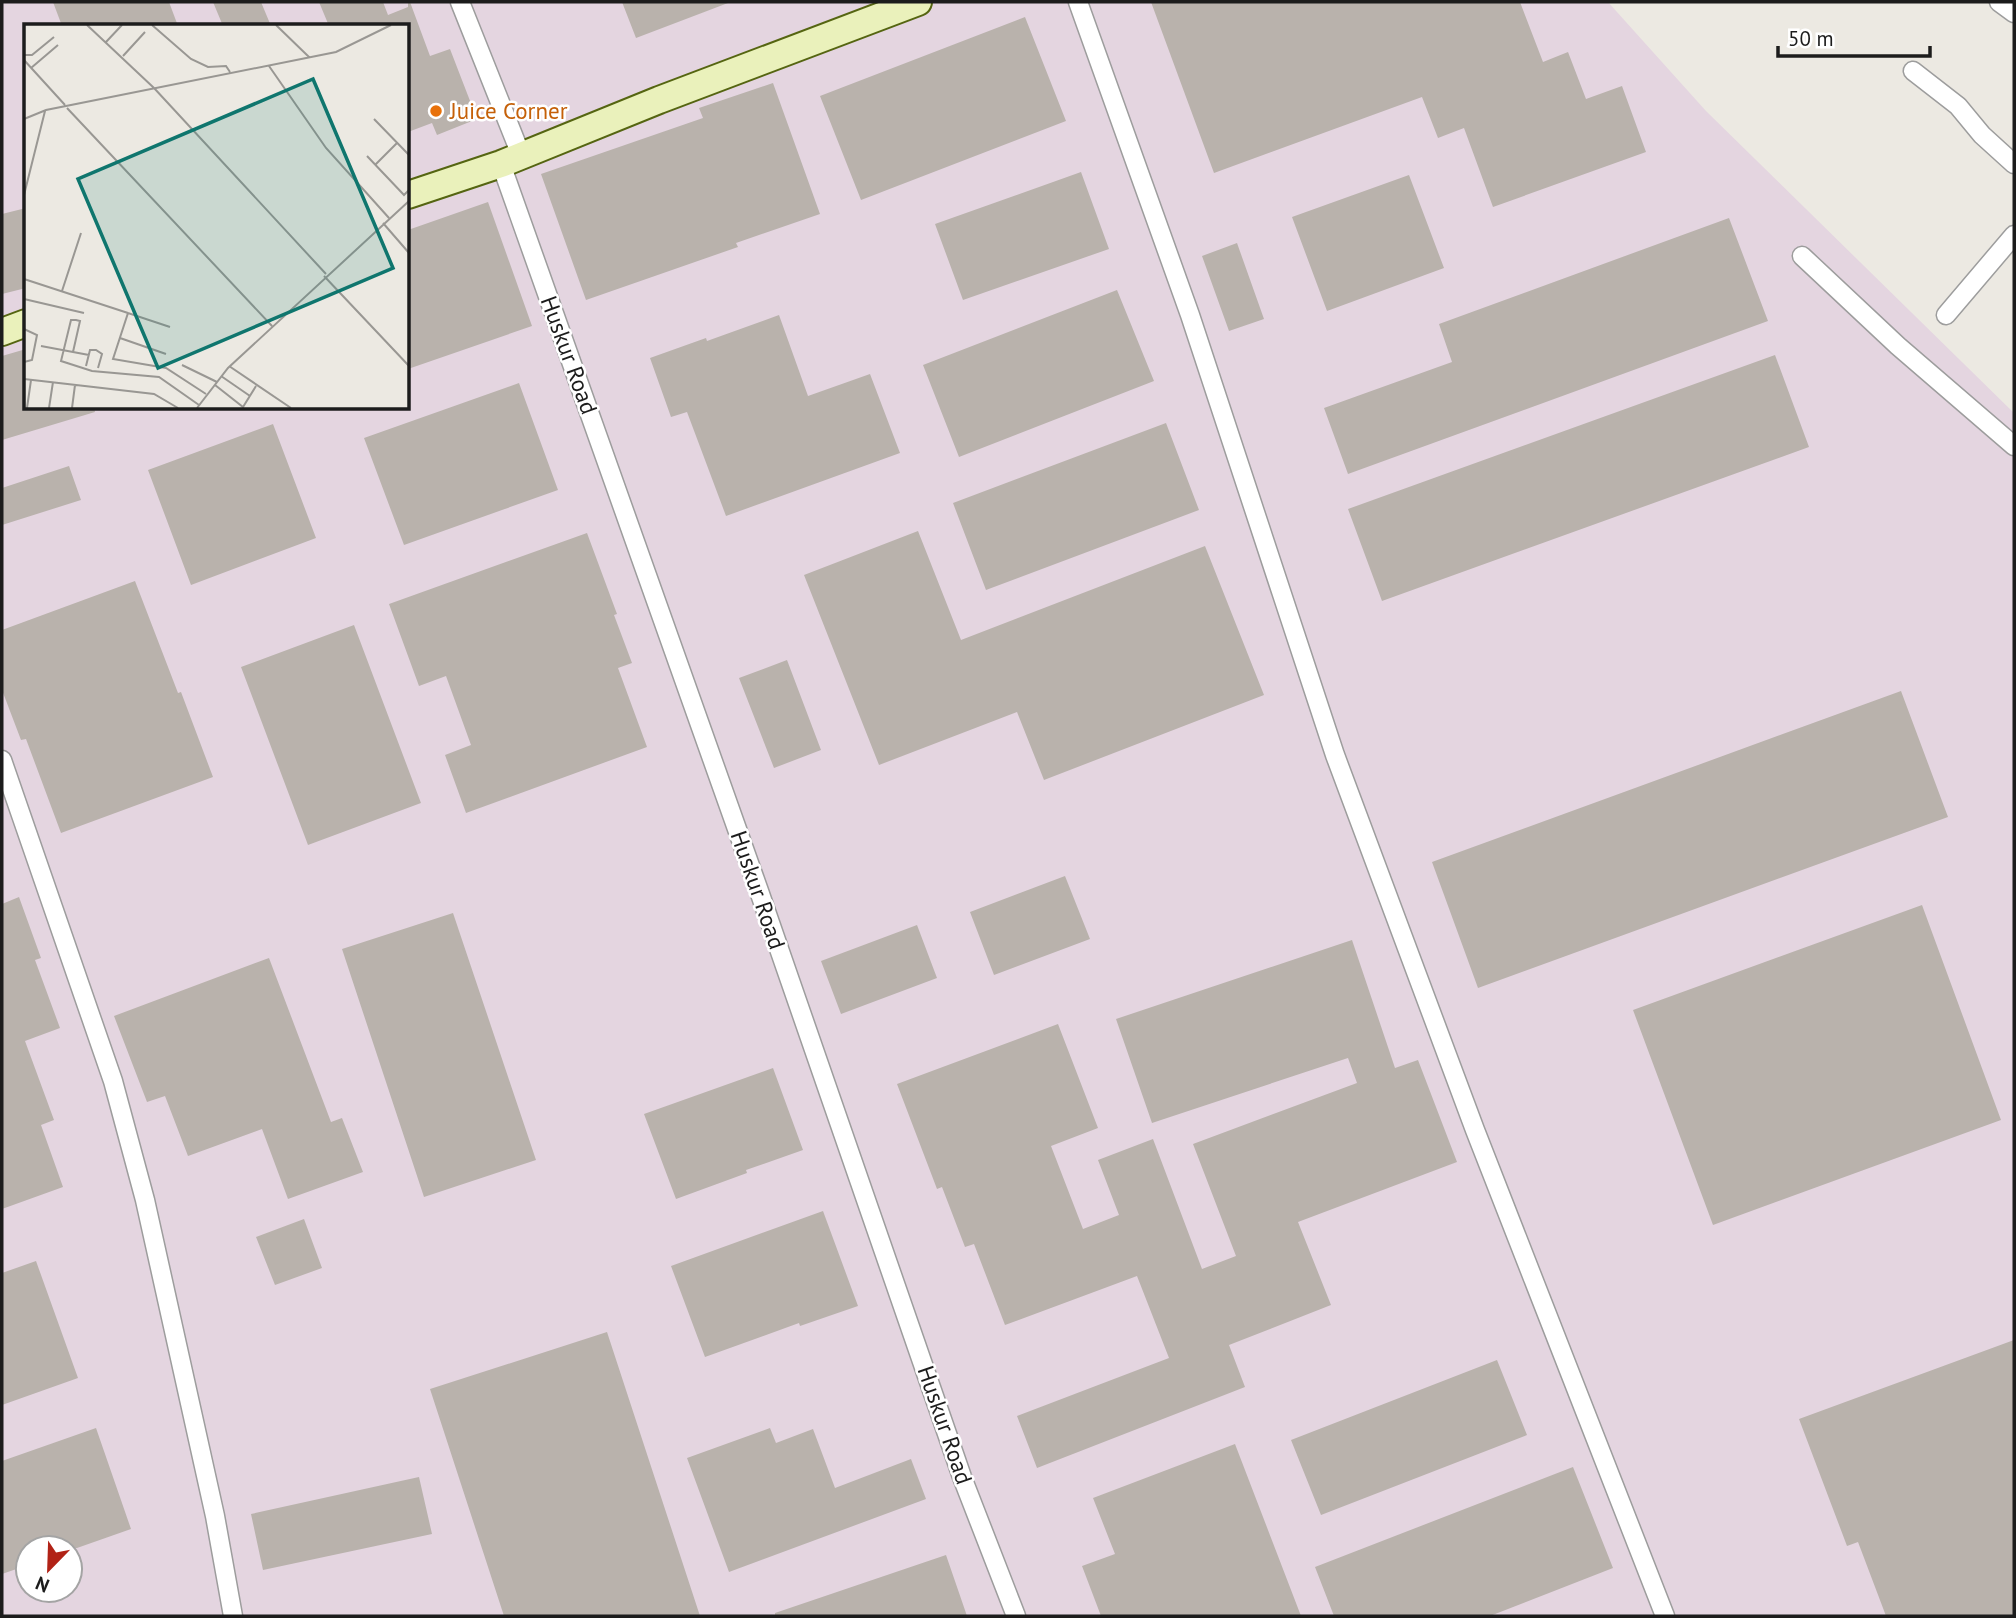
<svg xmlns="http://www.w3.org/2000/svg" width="2016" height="1618" viewBox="0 0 2016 1618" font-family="'PT Sans',sans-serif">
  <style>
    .industrial { fill: #e4d5e0; fill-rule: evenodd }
    .building { fill: #b9b2ac }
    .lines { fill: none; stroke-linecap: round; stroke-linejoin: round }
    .street-casing { stroke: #9d9d9d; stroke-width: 21 }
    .secondary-casing { stroke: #556511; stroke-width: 30 }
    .street { stroke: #fff; stroke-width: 18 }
    .secondary { stroke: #eaf1bb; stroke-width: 26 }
    .food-dot { fill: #e8710a; stroke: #fff; stroke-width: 2.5 }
    .labels { text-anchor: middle; stroke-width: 5; stroke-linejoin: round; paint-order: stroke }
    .food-label { font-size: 23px; fill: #c56008; stroke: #fff; text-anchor: start }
    .street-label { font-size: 23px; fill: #1c1c1c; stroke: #fff }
    .inset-road { fill: none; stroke: #999793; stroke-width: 2 }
    .view { fill: #0f766e; fill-opacity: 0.15; stroke: #0f766e; stroke-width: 3.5 }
    .inset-edge { fill: none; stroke: #1c1c1c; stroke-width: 3.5 }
  </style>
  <rect width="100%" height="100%" fill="#ece9e2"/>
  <path class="industrial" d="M2,2h1606l98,109 308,302v1203h-2012zM26,26h382v382h-382zM28,1548h42v42h-42z"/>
  <path class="building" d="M53,2h116l9,24h-116z
    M213,2h48l10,24h-48z
    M319,2h64l5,13 20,-8v-5h2l20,54 20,-7 27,70 -40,16 -5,-12 -24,9v-106h-79z
    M622,2h106v1l-92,35z
    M1151,2h369l23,60 25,-10 18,47 36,-13 24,66 -153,55 -29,-79 -26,10 -16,-41 -208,76z
    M1025,17l41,104 -205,79 -41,-104z
    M773,83l47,131 -84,29 2,4 -152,53 -45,-126 162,-56 -4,-10z
    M1081,172l28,77 -146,51 -28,-76z
    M1409,175l35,93 -117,43 -35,-94z
    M488,202l44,124 -124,43v-139z
    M26,208v80l-24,6v-80z
    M1729,218l39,103 -420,153 -24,-66 128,-46 -13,-38z
    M1237,243l27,76 -35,12 -27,-75z
    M1117,290l37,91 -195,76 -36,-92z
    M779,315l29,81 62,-22 30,79 -174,63 -39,-104 -16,5 -21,-59 56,-20 1,3z
    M26,349v59h68l1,4 -93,28v-84z
    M1775,355l34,92 -427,154 -34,-92z
    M519,383l39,107 -154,55 -40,-107z
    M1166,423l33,87 -213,80 -33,-87z
    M273,424l43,114 -125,47 -43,-115z
    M69,466l12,34 -79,25v-37z
    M918,531l43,109 244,-94 59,149 -220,85 -27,-68 -138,53 -75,-190z
    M587,533l30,81 -3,1 18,48 -14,5 29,79 -181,66 -21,-58 26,-10 -25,-69 -27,10 -30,-82z
    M135,581l43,112 3,-1 32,85 -152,56 -35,-94 -5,1 -19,-50v-60z
    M354,625l67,178 -113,42 -67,-178z
    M787,660l34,90 -47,18 -35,-90z
    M1901,691l47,126 -470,171 -46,-126z
    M1065,876l25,63 -96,36 -24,-63z
    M19,897l22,61 -6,2 25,68 -35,13 29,79 -13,5 22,62 -61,22v-305z
    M1922,905l79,215 -288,105 -80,-215z
    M453,913l83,247 -112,37 -82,-248z
    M917,925l20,53 -96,36 -20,-53z
    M1352,940l43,128 23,-8 39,102 -159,60 33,83 -102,40 16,42 -208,81 -20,-52 152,-58 -32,-82 -132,49 -31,-81 -9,3 -23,-60 -5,2 -40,-105 161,-60 40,104 -47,18 32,83 36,-14 -21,-55 55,-21 49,130 34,-13 -43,-112 164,-61 -9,-25 -196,65 -36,-104z
    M269,958l62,164 11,-4 21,54 -75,27 -26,-70 -74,27 -23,-60 -18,6 -33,-86z
    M773,1068l30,82 -57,20 1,3 -71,26 -32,-85z
    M823,1211l35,95 -58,20 -1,-3 -94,34 -34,-91z
    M304,1219l18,49 -47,17 -19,-48z
    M36,1261l42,117 -76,27v-132z
    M607,1332l93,284h-196l-74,-227z
    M2014,1340v276h-128l-28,-74 -11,4 -48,-127z
    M1497,1360l30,75 -206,80 -30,-75z
    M96,1428l35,101 -54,19h-49v17l-26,9v-113z
    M770,1428l6,15 37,-14 22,59 76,-29 15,40 -197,73 -42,-114z
    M1235,1444l66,172h-200l-19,-50 33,-12 -22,-56z
    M1573,1467l40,101 -123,48h-156l-19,-49z
    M419,1477l13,57 -169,36 -12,-56z
    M946,1555l21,61h-192v-3z"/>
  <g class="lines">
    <g class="street-casing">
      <path id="street" d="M460,2l61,153
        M1078,2l112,313 145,440 140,375 190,486
        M1999,2l15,11
        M1913,71l45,35 24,29 32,29
        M501,164l258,727 203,586 54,139
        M1802,256l96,90 116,100
        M1946,315l68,-80
        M2,760l111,321 32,119 70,316 18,100"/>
    </g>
    <g class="secondary-casing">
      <path id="secondary" d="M408,195l93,-31 158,-64 259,-98
        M2,332l24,-9"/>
    </g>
    <use href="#street" class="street"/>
    <use href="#secondary" class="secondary"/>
  </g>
  <circle class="food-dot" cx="436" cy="111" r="7"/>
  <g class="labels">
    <g class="food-label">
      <text x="450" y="119">Juice Corner</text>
    </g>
    <g class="street-label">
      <text transform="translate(569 355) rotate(70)" y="8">Huskur Road</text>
      <text transform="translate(758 890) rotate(71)" y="8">Huskur Road</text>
      <text transform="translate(945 1425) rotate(71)" y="8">Huskur Road</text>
    </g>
  </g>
  <g transform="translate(24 24)">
    <rect width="385" height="385" fill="#ece9e2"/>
    <path class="inset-road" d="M63,1l67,63 172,186M128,1l39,34 17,8 18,-1 4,6M252,1l33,32M82,18l16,-17M0,31h8l22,-18M99,32l22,-24M0,36l41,45M245,42l57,82 63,70M7,44l27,-23M43,84l205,218M0,95l22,-9 290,-58 55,-27M350,95l35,36M343,132l37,39 5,-5M352,140l21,-21M0,171l21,-84M359,199l26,30M300,252l85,90M0,255l104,34M38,267l19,-58M0,275l60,14M146,303l-42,-14 -15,46 53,9 40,26M0,305l13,6 -5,25 -8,2M96,314l46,16M17,322l48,9M49,328l7,-31 -4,-1h-5l-10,41 31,10 67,6 40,28M158,341l35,17M62,342l4,-16h6l6,4 -4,14M205,342l62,42M197,352l29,20M0,355l130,15 24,14M191,361l28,22 13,-21M3,384l4,-28M25,384l4,-26M48,384l3,-23M173,384l31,-40 181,-167"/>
    <path class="view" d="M289,55l80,189 -235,100 -80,-189z"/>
    <rect width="385" height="385" class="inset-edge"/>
  </g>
  <rect width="2016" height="1618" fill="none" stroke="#1c1c1c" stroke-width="7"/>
  <g transform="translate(49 1569) rotate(203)"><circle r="33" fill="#ffffff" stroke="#a4a4a4" stroke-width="2"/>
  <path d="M0-5L12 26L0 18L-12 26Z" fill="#b12216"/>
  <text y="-10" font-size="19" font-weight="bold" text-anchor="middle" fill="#1c1c1c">N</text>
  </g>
  <path d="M1778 46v10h152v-10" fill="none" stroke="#1c1c1c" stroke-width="3.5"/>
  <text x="1788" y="46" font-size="21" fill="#1c1c1c" stroke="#ffffff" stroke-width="5" paint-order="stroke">50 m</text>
</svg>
